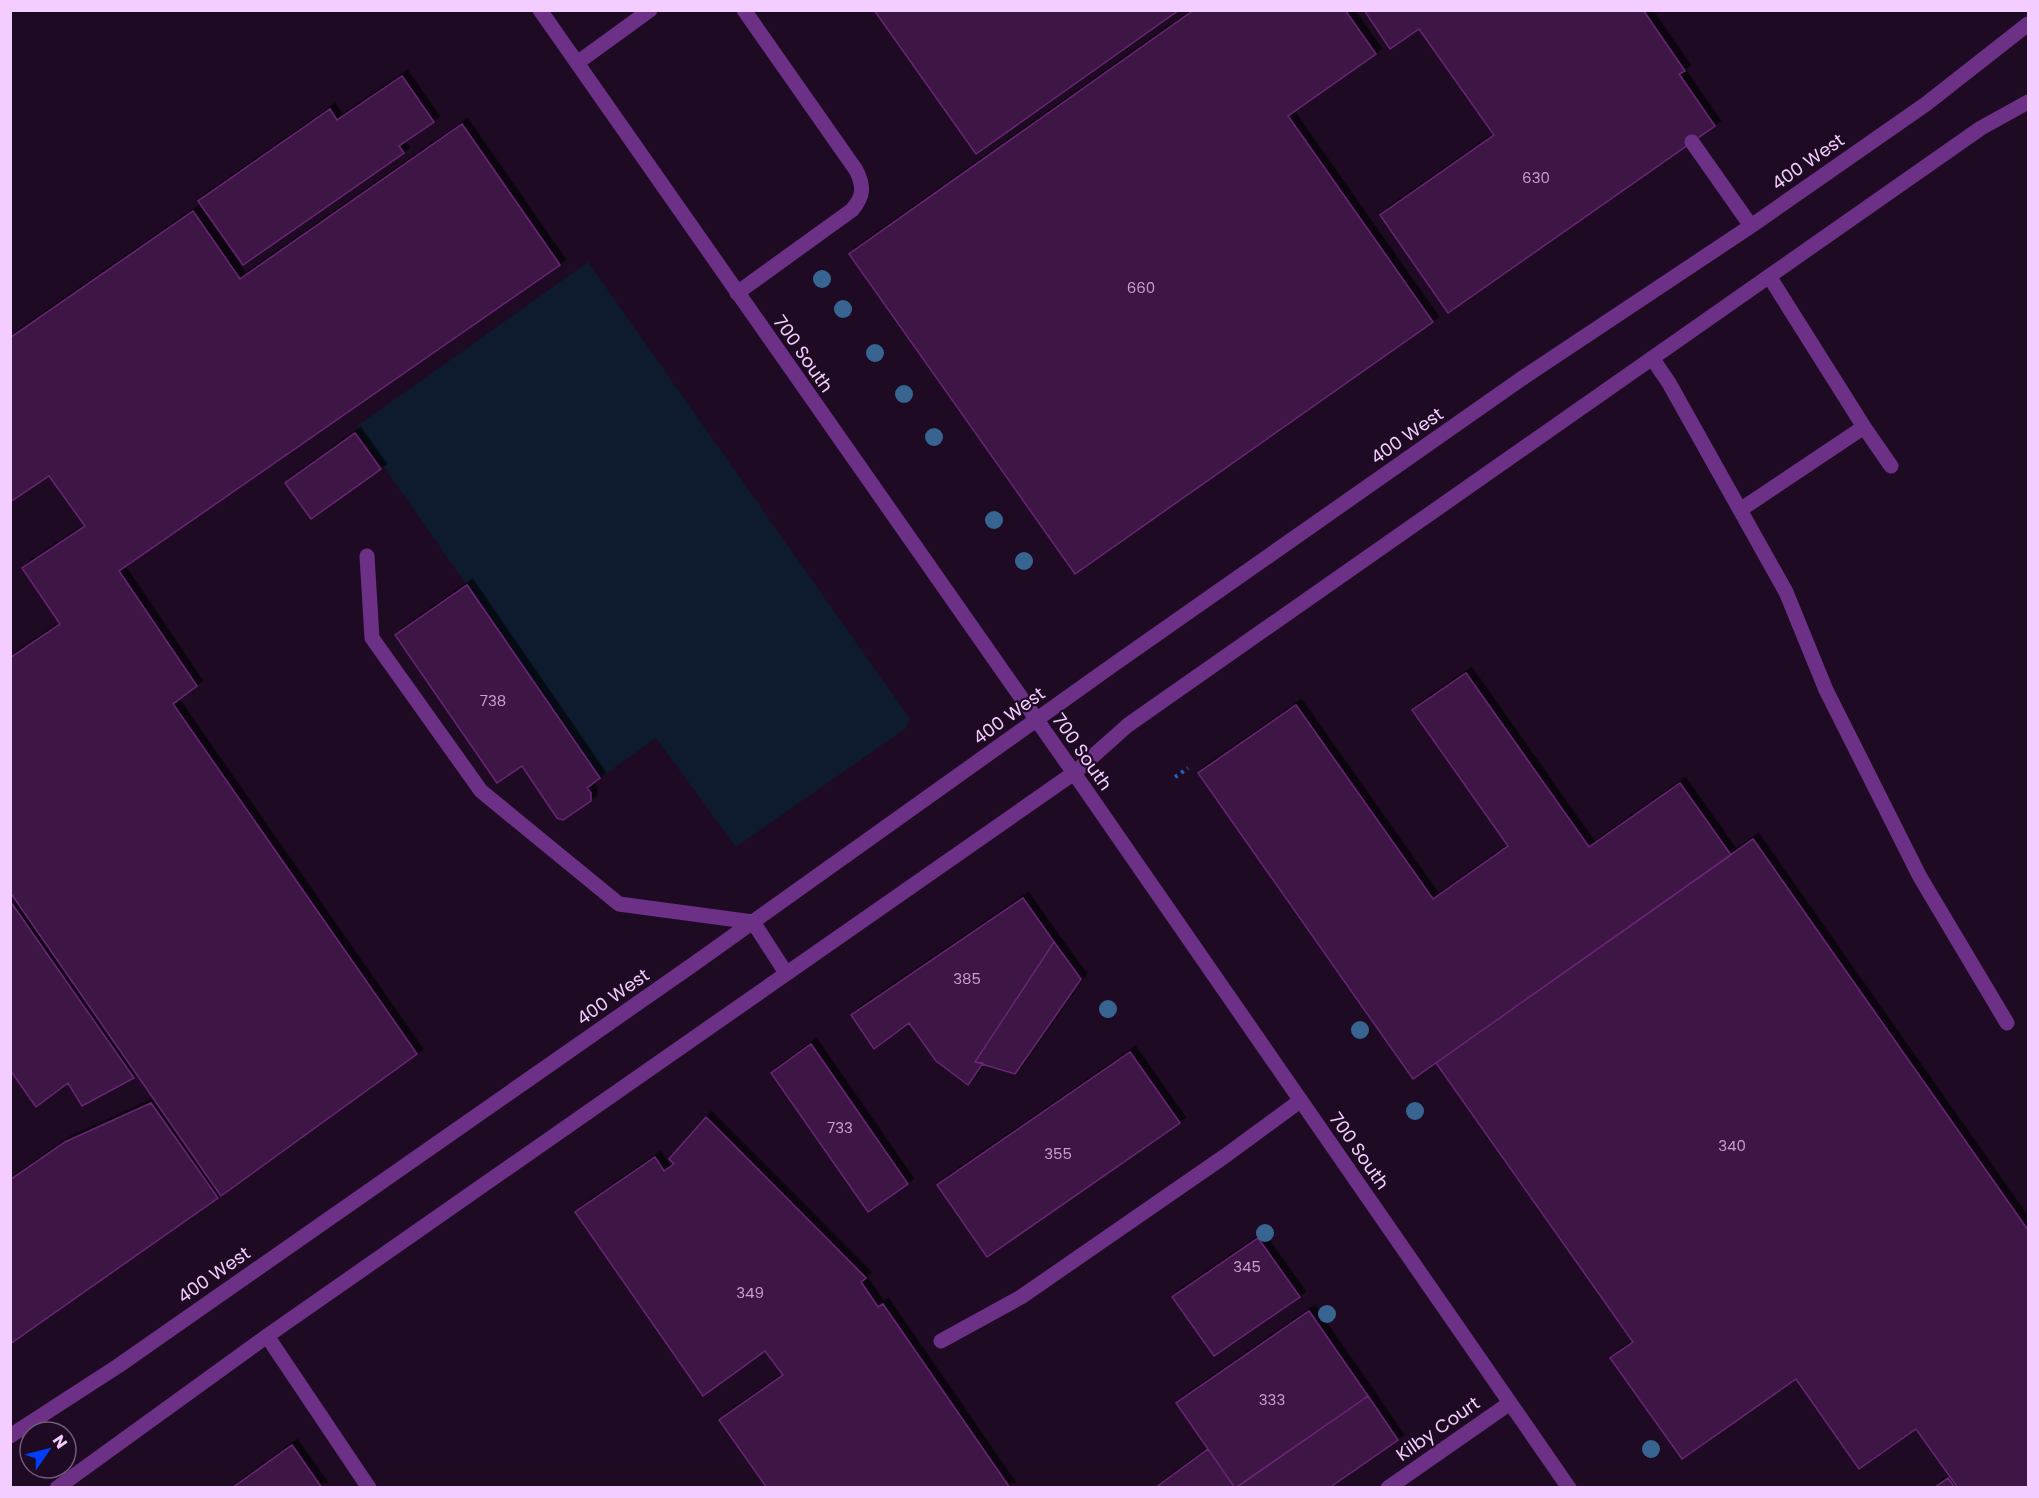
<svg xmlns="http://www.w3.org/2000/svg" width="2039" height="1498" viewBox="0 0 2039 1498" font-family="Poppins,sans-serif">
  <style>
    .green { fill: #0e1a2d }
    .building { fill: #3e1545; stroke: #682574; stroke-width: 1.5; filter: url(#shadow) }
    .lines { fill: none; stroke-linecap: round; stroke-linejoin: round }
    .path { stroke: #2162be; stroke-width: 4; stroke-dasharray: 3 4.5; stroke-linecap: butt }
    .minor { stroke: #6c3187; stroke-width: 15 }
    .tree { fill: #376491 }
    .labels { text-anchor: middle; stroke-width: 4.5; stroke-linejoin: round; paint-order: stroke }
    .number-label { font-size: 15px; fill: #c69fd0 }
    .street-label { font-size: 18px; fill: #f3cdff; stroke: #1e0b23 }
  </style>
  <defs>
    <filter id="shadow"><feDropShadow dx="5.5" dy="-5.5" stdDeviation="0" flood-color="#0009"/></filter>
  </defs>
  <rect width="100%" height="100%" fill="#1e0b23"/>
  <path class="green" d="M588,262l322,457 -4,9 -170,119 -80,-109 -55,39 -245,-350z"/>
  <path class="building" d="M874,10h305l-203,144z
    M1194,10h151l31,44 -88,62 145,206 -358,252 -226,-320z
    M1364,10h279l42,61 -6,3 36,52 -267,187 -68,-98 114,-80 -75,-106 -29,20z
    M402,76l32,46 -35,24 5,7 -161,112 -45,-64 132,-92 7,11z
    M462,124l98,141 -441,306 78,115 -24,18 244,350 -196,142 -211,-304v-234l50,-34 -38,-56 63,-42 -36,-50 -39,26v-164l183,-127 47,68z
    M355,433l26,36 -70,50 -26,-36z
    M467,585l133,193 -13,10 4,5v8l-28,19 -6,-2 -35,-52 -25,17 -102,-148z
    M1466,673l123,174 91,-64 51,72 -318,224 -215,-306 98,-68 137,194 75,-53 -96,-136z
    M1753,839l275,391v258h-70l-42,-59 -57,40 -63,-90 -114,80 -72,-101 23,-16 -197,-279z
    M1023,898l31,44 -79,120 8,1 -15,22 -32,-24 -27,-38 -35,26 -23,-34z
    M10,901l124,177 -52,28 -14,-23 -32,24 -26,-37z
    M1054,942l27,37 -66,95 -40,-12z
    M811,1044l97,140 -40,28 -97,-139z
    M1130,1052l50,71 -193,134 -50,-72z
    M151,1103l67,95 -208,146v-164l55,-38z
    M706,1117l160,161 -5,4 17,25 5,-3 127,184h-243l-48,-68 64,-45 -18,-24 -62,45 -128,-184 80,-55 9,14 10,-7 -5,-5z
    M1258,1238l42,59 -86,59 -42,-59z
    M1309,1311l59,85 -133,92 -59,-85z
    M1368,1396l30,44 -69,48h-93z
    M292,1445l30,43h-90z
    M1208,1449l27,39h-80z
    M1948,1478l7,10h-21z"/>
  <g class="lines">
    <path class="path" d="M1175,777l13,-9"/>
    <path class="minor" d="M540,10l534,763 495,715
      M577,63l73,-53
      M1692,142l59,84
      M1769,276l95,151 27,39
      M737,293l115,-83c12,-14 12,-24 4,-40l-112,-160
      M1652,358l17,25 117,209 40,98 94,187 87,146
      M1740,510l124,-83
      M367,556l5,82 109,153 138,113 134,18 33,51
      M267,1336l102,152
      M941,1341l80,-44 204,-141 75,-55
      M10,1436l108,-70 573,-400 422,-301 411,-288 227,-151 175,-122 102,-80
      M57,1488l210,-152 807,-563 54,-48 853,-597 47,-26
      M1388,1488l122,-85"/>
  </g>
  <g class="tree">
    <circle cx="822" cy="279" r="9"/>
    <circle cx="843" cy="309" r="9"/>
    <circle cx="875" cy="353" r="9"/>
    <circle cx="904" cy="394" r="9"/>
    <circle cx="934" cy="437" r="9"/>
    <circle cx="994" cy="520" r="9"/>
    <circle cx="1024" cy="561" r="9"/>
    <circle cx="1108" cy="1009" r="9"/>
    <circle cx="1360" cy="1030" r="9"/>
    <circle cx="1415" cy="1111" r="9"/>
    <circle cx="1265" cy="1233" r="9"/>
    <circle cx="1327" cy="1314" r="9"/>
    <circle cx="1651" cy="1449" r="9"/>
  </g>
  <g class="labels">
    <g class="number-label">
      <text x="1536" y="183">630</text>
      <text x="1141" y="293">660</text>
      <text x="493" y="706">738</text>
      <text x="967" y="984">385</text>
      <text x="840" y="1133">733</text>
      <text x="1732" y="1151">340</text>
      <text x="1058" y="1159">355</text>
      <text x="1247" y="1272">345</text>
      <text x="750" y="1298">349</text>
      <text x="1272" y="1405">333</text>
    </g>
    <g class="street-label">
      <text transform="translate(1808 162) rotate(-35)" y="6">400 West</text>
      <text transform="translate(803 354) rotate(55)" y="6">700 South</text>
      <text transform="translate(1407 436) rotate(-35)" y="6">400 West</text>
      <text transform="translate(1009 716) rotate(-36)" y="6">400 West</text>
      <text transform="translate(1082 752) rotate(55)" y="6">700 South</text>
      <text transform="translate(613 997) rotate(-35)" y="6">400 West</text>
      <text transform="translate(1359 1151) rotate(55)" y="6">700 South</text>
      <text transform="translate(214 1275) rotate(-35)" y="6">400 West</text>
      <text transform="translate(1438 1429) rotate(-35)" y="6">Kilby Court</text>
    </g>
  </g>
  <rect width="2039" height="1498" fill="none" stroke="#f3cdff" stroke-width="24"/>
  <g transform="translate(48 1450) rotate(55)"><circle r="28" fill="#1e0b23" stroke="#73597b" stroke-width="1.5"/>
  <path d="M0-4.5L10 22L0 15L-10 22Z" fill="#003ef8"/>
  <text y="-9" font-size="16" font-weight="bold" text-anchor="middle" fill="#f3cdff">N</text>
  </g>
</svg>
